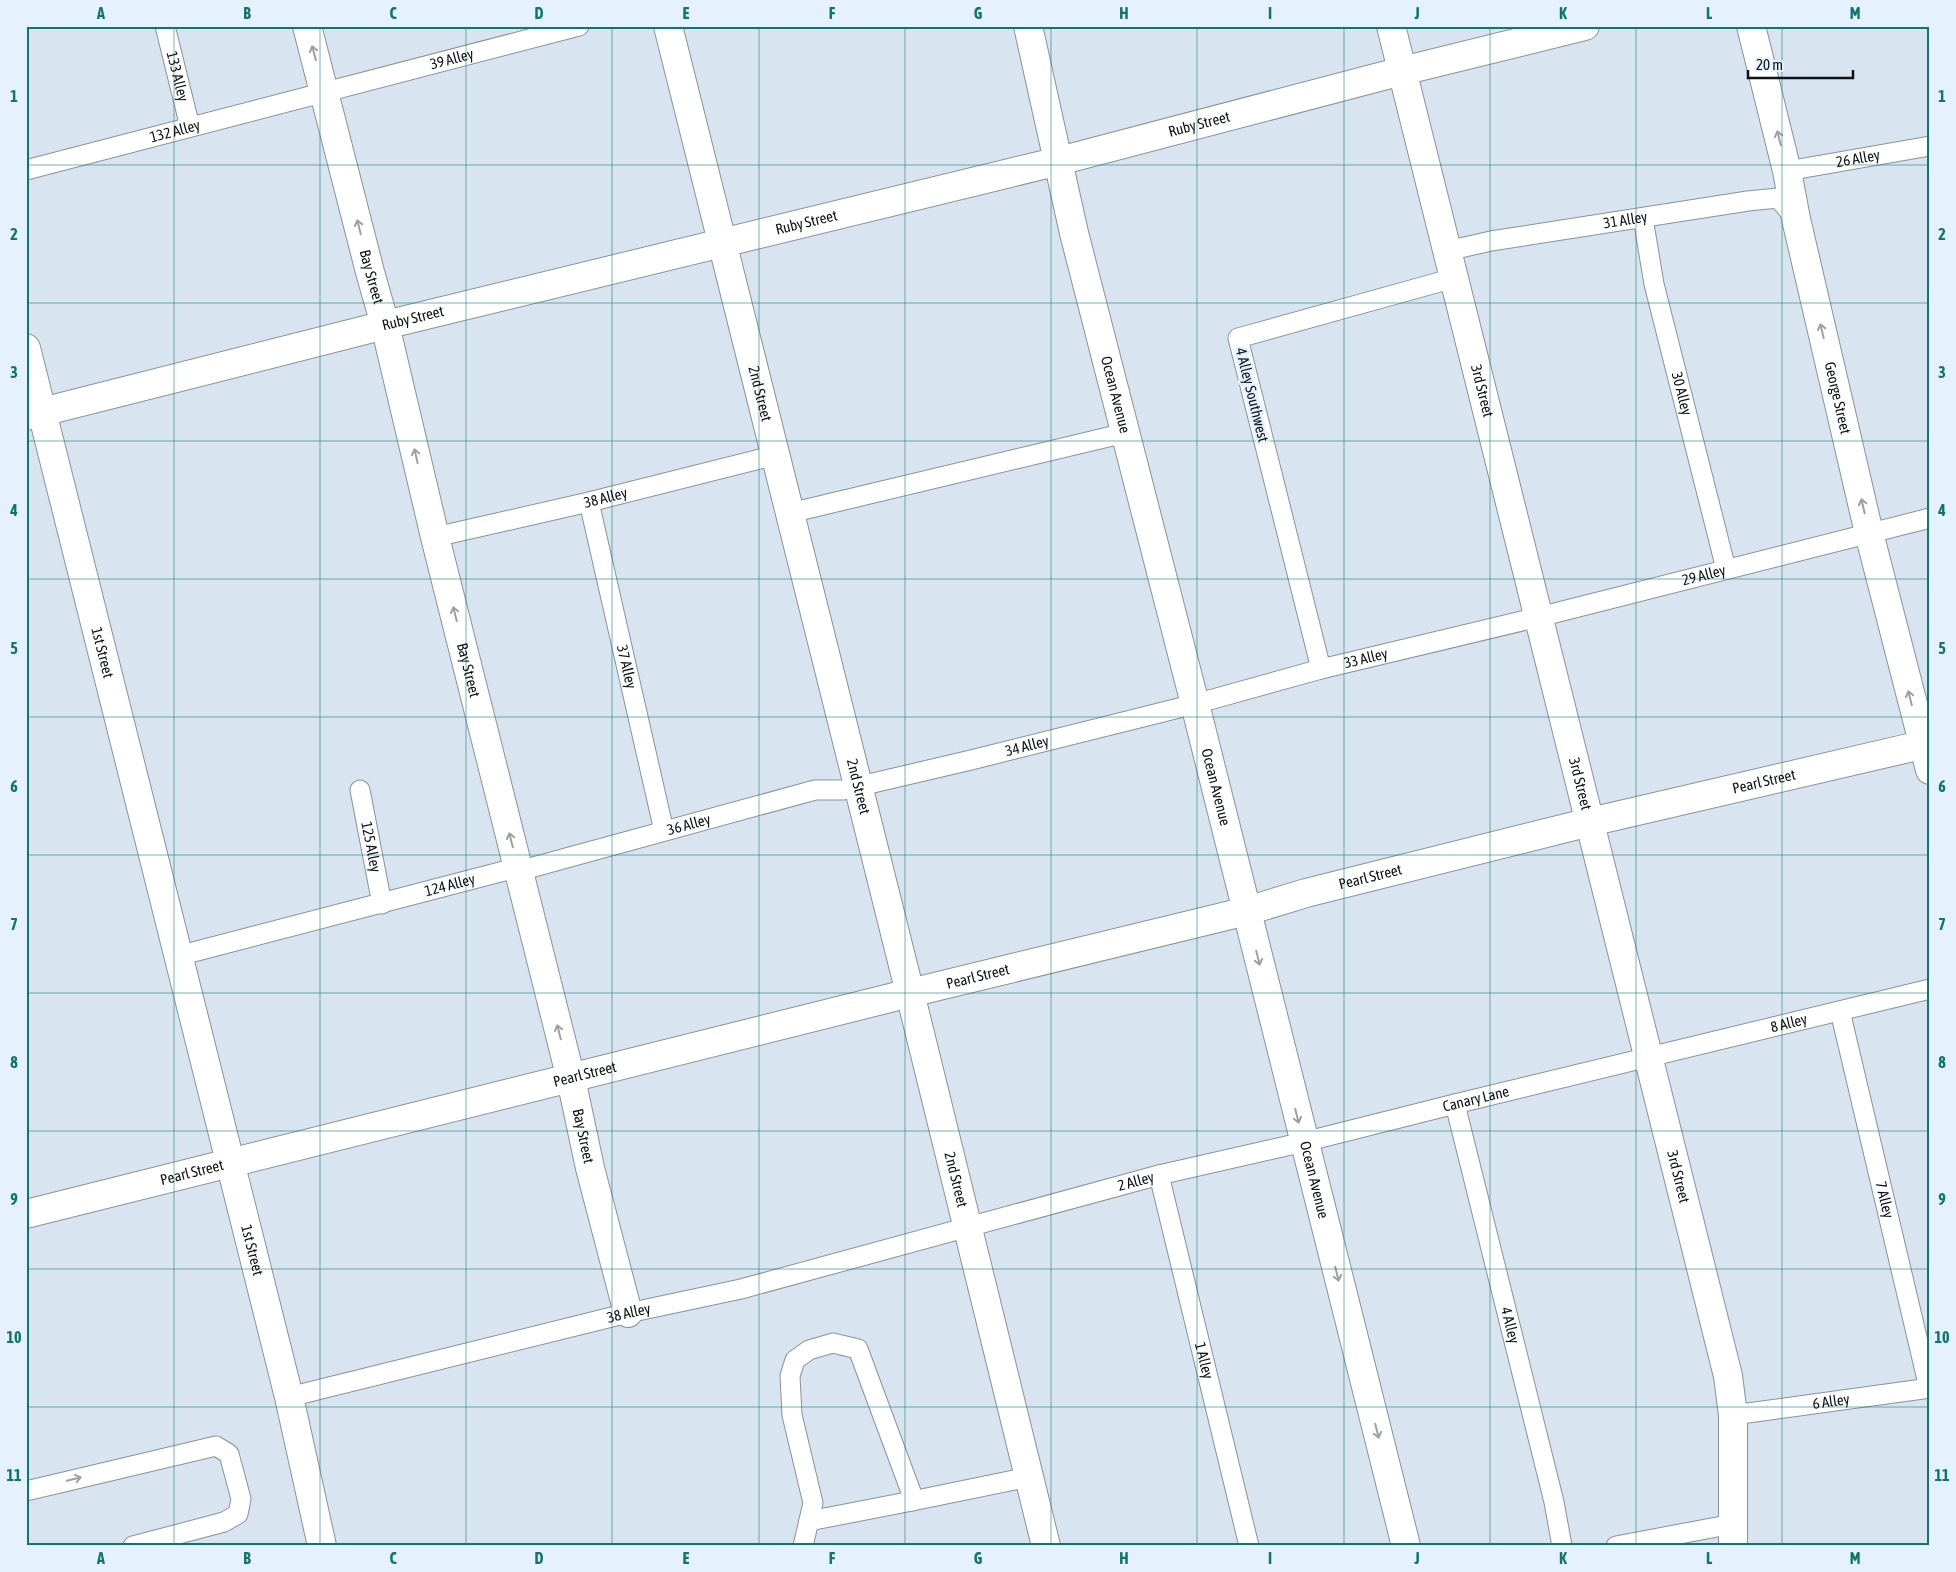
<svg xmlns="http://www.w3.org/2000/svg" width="1956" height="1572" viewBox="0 0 1956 1572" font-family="'Asap Condensed',sans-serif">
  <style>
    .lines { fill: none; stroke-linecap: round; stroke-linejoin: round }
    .service-casing { stroke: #87939c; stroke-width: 21 }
    .minor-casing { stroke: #87939c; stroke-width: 30 }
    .service { stroke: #fff; stroke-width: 19 }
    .minor { stroke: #fff; stroke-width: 28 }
    .oneway { stroke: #9fa0a1 }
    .grid { fill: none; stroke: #0f766e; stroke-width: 1; stroke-opacity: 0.55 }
    .labels { text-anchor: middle; stroke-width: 5; stroke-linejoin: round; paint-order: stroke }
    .street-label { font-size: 15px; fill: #0e1215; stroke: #e5f2fd }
    .neatline { fill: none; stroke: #0f766e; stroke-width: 2 }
    .grid-label { font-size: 16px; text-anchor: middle; font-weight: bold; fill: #0f766e }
  </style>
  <rect width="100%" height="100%" fill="#d8e4ef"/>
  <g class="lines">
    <g class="service-casing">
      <g id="service">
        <path id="s1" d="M165,26l25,101"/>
        <path id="s2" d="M26,170l553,-144"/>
        <path id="s3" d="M1787,171l143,-25"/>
        <path id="s4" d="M1643,218l11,66 72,285"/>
        <path id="s5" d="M1447,251l44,-10 257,-40 30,-3 17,20"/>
        <path id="s6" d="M589,502l75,329"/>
        <path d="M790,513l335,-80"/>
        <path id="s7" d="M435,537l154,-35 187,-47"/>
        <path d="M1321,669l-83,-331 216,-60"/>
        <path id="s8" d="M360,790l22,114"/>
        <path id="s9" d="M178,956l326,-85h15l296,-81h28l128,-30 224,-56 126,-35 218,-52 391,-99"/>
        <path id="s10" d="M1840,1011l89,377"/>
        <path id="s11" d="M1455,1104l99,398 8,44"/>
        <path id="s12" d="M1159,1175l90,371"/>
        <path id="s13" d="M289,1397l339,-84 113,-24 418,-114 145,-33 151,-38 475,-115"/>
        <path id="s14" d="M1733,1415l197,-27"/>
        <path d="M26,1491l190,-45 13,8 12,45 -3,15 -14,8 -91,24"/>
        <path d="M809,1521l103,-20"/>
        <path d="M803,1546l10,-43 -21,-88 -2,-39 5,-16 14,-10 24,-7 25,6 53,143 1,9 117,-24"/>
        <path d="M1616,1546l117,-22"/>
      </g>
    </g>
    <g class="minor-casing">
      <g id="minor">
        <path id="s15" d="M307,26l63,246 15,53 50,212 136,542 19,89 38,145"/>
        <path id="s16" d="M668,26l242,967 136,553"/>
        <path id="s17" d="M1028,26l46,207 121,471 211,842"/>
        <path id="s18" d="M1391,26l337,1350 5,39v131"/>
        <path id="s19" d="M1751,26l36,145 9,48 73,314 61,237"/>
        <path id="s20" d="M26,348l263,1049 33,149"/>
        <path id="s21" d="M26,416l359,-91 674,-164 343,-90 183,-45"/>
        <path id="s22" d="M26,1214l884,-221 337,-82 59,-18 284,-71 340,-79"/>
      </g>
    </g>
    <use href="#service" class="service"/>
    <use href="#minor" class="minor"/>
  </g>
  <defs><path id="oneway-shaft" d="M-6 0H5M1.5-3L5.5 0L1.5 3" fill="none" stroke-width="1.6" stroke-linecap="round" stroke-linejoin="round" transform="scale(1.25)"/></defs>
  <g class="oneway">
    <use href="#oneway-shaft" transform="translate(314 53) rotate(-105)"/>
    <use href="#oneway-shaft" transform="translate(1779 138) rotate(-104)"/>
    <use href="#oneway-shaft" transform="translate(359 227) rotate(-104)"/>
    <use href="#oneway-shaft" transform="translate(1822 331) rotate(-103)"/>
    <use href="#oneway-shaft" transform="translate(416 456) rotate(-103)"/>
    <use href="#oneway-shaft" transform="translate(1863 506) rotate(-103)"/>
    <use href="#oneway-shaft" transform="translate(455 614) rotate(-104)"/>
    <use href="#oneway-shaft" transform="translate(1910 698) rotate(-104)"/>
    <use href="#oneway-shaft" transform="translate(511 840) rotate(-104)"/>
    <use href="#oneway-shaft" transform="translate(1258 958) rotate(76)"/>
    <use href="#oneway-shaft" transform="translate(559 1032) rotate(-104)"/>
    <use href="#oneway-shaft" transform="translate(1297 1116) rotate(76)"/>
    <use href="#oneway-shaft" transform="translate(1337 1274) rotate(76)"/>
    <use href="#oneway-shaft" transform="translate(1377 1431) rotate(76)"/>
    <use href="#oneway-shaft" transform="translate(74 1479) rotate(-14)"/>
  </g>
  <path class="grid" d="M174,26v1520M320,26v1520M466,26v1520M612,26v1520M759,26v1520M905,26v1520M1051,26v1520M1197,26v1520M1344,26v1520M1490,26v1520M1636,26v1520M1782,26v1520M26,165h1904M26,303h1904M26,441h1904M26,579h1904M26,717h1904M26,855h1904M26,993h1904M26,1131h1904M26,1269h1904M26,1407h1904"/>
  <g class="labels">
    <g class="street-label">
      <text dy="5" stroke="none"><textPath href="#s2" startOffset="440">39 Alley</textPath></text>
      <text dy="5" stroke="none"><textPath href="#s1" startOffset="52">133 Alley</textPath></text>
      <text dy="5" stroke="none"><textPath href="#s21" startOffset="1209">Ruby Street</textPath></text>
      <text dy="5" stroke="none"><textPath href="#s2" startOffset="154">132 Alley</textPath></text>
      <text dy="5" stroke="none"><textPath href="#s3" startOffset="72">26 Alley</textPath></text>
      <text dy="5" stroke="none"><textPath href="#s5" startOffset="181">31 Alley</textPath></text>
      <text dy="5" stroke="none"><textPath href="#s21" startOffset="804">Ruby Street</textPath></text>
      <text dy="5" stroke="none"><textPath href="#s15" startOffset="259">Bay Street</textPath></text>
      <text dy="5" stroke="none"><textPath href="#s21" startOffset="399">Ruby Street</textPath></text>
      <text dy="5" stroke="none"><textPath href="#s18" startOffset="376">3rd Street</textPath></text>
      <text dy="5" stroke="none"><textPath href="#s16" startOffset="379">2nd Street</textPath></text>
      <text dy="5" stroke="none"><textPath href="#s17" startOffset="379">Ocean Avenue</textPath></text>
      <text dy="5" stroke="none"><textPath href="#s4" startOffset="180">30 Alley</textPath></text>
      <text transform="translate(1252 395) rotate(76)" y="5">4 Alley Southwest</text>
      <text dy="5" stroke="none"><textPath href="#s19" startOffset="382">George Street</textPath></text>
      <text dy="5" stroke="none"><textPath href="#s7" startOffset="175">38 Alley</textPath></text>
      <text dy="5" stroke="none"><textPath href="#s9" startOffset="1574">29 Alley</textPath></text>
      <text dy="5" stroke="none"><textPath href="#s20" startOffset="314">1st Street</textPath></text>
      <text dy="5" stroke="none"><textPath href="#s9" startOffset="1226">33 Alley</textPath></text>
      <text dy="5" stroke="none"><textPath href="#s6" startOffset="169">37 Alley</textPath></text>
      <text dy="5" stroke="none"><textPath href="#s15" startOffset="664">Bay Street</textPath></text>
      <text dy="5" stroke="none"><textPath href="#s9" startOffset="876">34 Alley</textPath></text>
      <text dy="5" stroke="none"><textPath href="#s22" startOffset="1791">Pearl Street</textPath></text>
      <text dy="5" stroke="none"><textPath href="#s18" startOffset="781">3rd Street</textPath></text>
      <text dy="5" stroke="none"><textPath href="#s16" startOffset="784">2nd Street</textPath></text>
      <text dy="5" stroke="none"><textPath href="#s17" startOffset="784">Ocean Avenue</textPath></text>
      <text dy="5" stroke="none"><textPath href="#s9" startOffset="528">36 Alley</textPath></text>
      <text dy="5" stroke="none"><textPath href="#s8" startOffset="58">125 Alley</textPath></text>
      <text dy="5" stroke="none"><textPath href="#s22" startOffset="1386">Pearl Street</textPath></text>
      <text dy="5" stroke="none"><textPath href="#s9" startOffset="281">124 Alley</textPath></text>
      <text dy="5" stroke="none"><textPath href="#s22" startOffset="981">Pearl Street</textPath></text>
      <text dy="5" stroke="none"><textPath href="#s13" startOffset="1546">8 Alley</textPath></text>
      <text dy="5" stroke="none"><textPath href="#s22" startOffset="576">Pearl Street</textPath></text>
      <text dy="5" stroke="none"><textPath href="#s13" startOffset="1224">Canary Lane</textPath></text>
      <text dy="5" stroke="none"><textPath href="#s15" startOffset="1144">Bay Street</textPath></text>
      <text dy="5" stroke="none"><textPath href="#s22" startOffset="171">Pearl Street</textPath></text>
      <text dy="5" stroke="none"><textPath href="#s18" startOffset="1186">3rd Street</textPath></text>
      <text dy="5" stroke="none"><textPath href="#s16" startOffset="1189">2nd Street</textPath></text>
      <text dy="5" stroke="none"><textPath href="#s17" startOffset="1189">Ocean Avenue</textPath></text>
      <text dy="5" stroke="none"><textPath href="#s13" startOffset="874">2 Alley</textPath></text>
      <text dy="5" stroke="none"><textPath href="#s10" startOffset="194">7 Alley</textPath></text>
      <text dy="5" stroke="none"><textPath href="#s20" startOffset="930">1st Street</textPath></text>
      <text dy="5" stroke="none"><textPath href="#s13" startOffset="350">38 Alley</textPath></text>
      <text dy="5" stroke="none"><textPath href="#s11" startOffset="228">4 Alley</textPath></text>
      <text dy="5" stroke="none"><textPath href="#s12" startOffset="191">1 Alley</textPath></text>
      <text dy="5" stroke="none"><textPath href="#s14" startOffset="99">6 Alley</textPath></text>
    </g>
  </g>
  <rect width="1956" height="1572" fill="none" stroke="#e5f2fd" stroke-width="55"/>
  <path d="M1748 70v8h105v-8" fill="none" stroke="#0e1215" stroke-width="2.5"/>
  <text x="1756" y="70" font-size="15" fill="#0e1215" stroke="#e5f2fd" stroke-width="4" paint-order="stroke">20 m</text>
  <rect x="28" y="28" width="1900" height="1516" class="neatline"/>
  <g class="grid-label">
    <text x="101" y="19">A</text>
    <text x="247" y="19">B</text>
    <text x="393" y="19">C</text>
    <text x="539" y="19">D</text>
    <text x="686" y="19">E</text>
    <text x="832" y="19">F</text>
    <text x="978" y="19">G</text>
    <text x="1124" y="19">H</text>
    <text x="1270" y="19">I</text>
    <text x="1417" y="19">J</text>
    <text x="1563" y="19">K</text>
    <text x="1709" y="19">L</text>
    <text x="1855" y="19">M</text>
    <text x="14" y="102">1</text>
    <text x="1942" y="102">1</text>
    <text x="14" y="240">2</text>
    <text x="1942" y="240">2</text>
    <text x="14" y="378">3</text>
    <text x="1942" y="378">3</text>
    <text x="14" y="516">4</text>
    <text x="1942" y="516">4</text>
    <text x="14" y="654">5</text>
    <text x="1942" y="654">5</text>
    <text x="14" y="792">6</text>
    <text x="1942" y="792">6</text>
    <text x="14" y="930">7</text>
    <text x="1942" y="930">7</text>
    <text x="14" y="1068">8</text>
    <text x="1942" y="1068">8</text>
    <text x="14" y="1205">9</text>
    <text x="1942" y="1205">9</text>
    <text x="14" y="1343">10</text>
    <text x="1942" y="1343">10</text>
    <text x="14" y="1481">11</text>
    <text x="1942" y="1481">11</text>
    <text x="101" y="1564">A</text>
    <text x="247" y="1564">B</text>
    <text x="393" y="1564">C</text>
    <text x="539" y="1564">D</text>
    <text x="686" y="1564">E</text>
    <text x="832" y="1564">F</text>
    <text x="978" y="1564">G</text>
    <text x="1124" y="1564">H</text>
    <text x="1270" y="1564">I</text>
    <text x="1417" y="1564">J</text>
    <text x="1563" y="1564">K</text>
    <text x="1709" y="1564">L</text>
    <text x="1855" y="1564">M</text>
  </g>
</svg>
